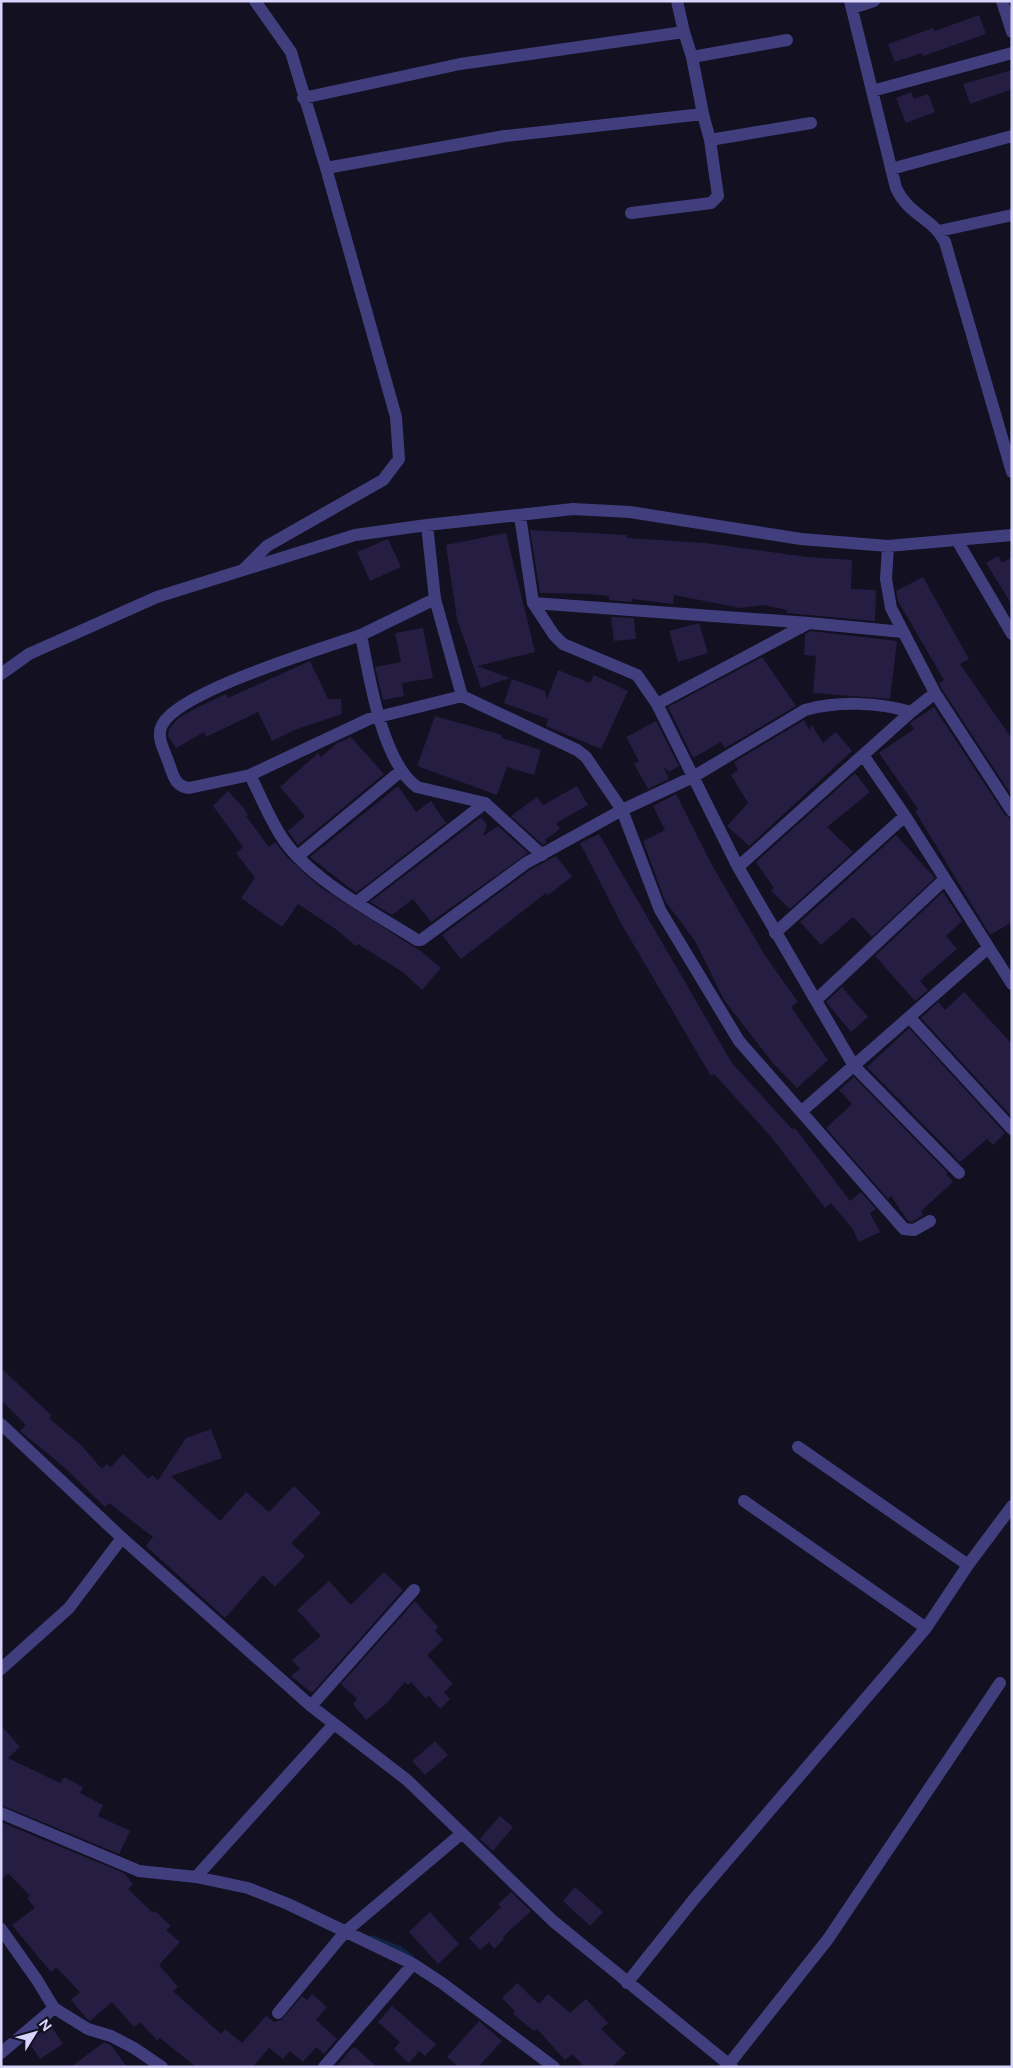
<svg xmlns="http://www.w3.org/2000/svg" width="1013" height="2068" viewBox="0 0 1013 2068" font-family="Figtree,sans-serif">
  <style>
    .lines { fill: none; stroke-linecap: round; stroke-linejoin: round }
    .stream { stroke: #112444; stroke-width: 5.5 }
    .building { fill: #251d42 }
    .minor { stroke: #413e7e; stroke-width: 12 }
  </style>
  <rect width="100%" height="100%" fill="#131022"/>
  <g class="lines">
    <path class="stream" d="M372,1938l26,10 13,9"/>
  </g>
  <path class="building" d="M979,15l7,19 -63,22 -1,-3 -27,9 -7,-18 45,-16 2,3z
    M1012,70v19l-42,15 -7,-20z
    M911,92l3,7 14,-5 7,18 -29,11 -10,-25z
    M530,530l97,5v3l79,5 101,14 45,3 -1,29 25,1 -1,31 -88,-8v-3l-23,-5 -24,3 -66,-13 -1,9 -41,-5v3l-23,-2v-4l-18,-2 -51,-1z
    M506,533l29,119 -58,14 33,12 -29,10 -24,-69 -11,-74z
    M388,539l13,28 -31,14 -13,-29z
    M998,556l4,7 10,-6v48l-26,-42z
    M923,577l46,82 -9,5 52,75v57l-70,-107 -3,-6 5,-3 -46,-79 -2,-10z
    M611,617l23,1 2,21 -22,2z
    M699,623l9,30 -30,9 -9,-31z
    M423,628l10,50 -31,5 2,13 -21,4 -8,-33 26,-5 -6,-29z
    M811,631l86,10 -7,58 -77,-6 3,-37 -12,-1 1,-21z
    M762,657l34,49 -71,42 -4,-6 -28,16 -25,-51z
    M310,661l18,38h13l1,15 -45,15 -25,12 -14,-29 -52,25 -2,-5 -28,16 -8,-12 1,-7 10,-11 17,-10 30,-14 2,4z
    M558,670l32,13 4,-8 34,16 -27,58 -55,-23 2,-7 -44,-16 8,-24 33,12 2,8z
    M934,707l71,108 7,4v103l-22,13 -75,-124 3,-2 -39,-56 35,-24 -4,-6z
    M435,716l67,19v3l39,12 -7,25 -27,-8 -10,28 -80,-29z
    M804,720l6,11 1,-7 12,19 13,-11 16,19 -103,95 -22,-20 21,-23 -17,-28 7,-5 -4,-8z
    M656,721l23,45 -10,6 -6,-6 6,13 -21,10 -14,-25 5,-3 -13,-24z
    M351,737l33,37 -86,71 -10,-14 17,-15 -25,-29 38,-34 3,4 16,-14z
    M855,773l15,19 -43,35 26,25 -63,57 -19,-18 3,-3 -18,-26z
    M398,786l18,26 15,-11 15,22 -90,70 -46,-36z
    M577,786l11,19 -32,18 4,6 -15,11 2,2 -4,3 -32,-29 26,-19 6,8z
    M228,791l15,16 5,8 -2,1 23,31 6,-5 12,15 33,30 102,65 19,16 -19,22 -18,-17 -46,-29 -2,2 -19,-16 -39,-26 -16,23 -41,-29 14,-20 -19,-25 7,-6 -30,-41z
    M676,794l36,71 52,89 34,48 -7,5 37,53 -31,28 -25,-26 -48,-62 -29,-59 -30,-40 -22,-60 22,-11 -12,-24z
    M481,817l6,8 -4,11 15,-10 30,27 -97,69 -18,-23 -21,16 -22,-13z
    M599,834l133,229 60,66 3,-1 55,73 11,-9 15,17 -6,4 10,19 -21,10 -7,-14 -21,-25 -6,5 -52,-69 -59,-65 -3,2 -89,-151 -42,-82z
    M896,835l39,43 -63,59 -19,-20 -32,28 -21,-23z
    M556,856l16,21 -24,18 -2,-2 -85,66 -19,-24 88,-65z
    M943,892l19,29 -16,15 11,13 -37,32 8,9 -13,11 -40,-45z
    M842,987l26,30 -17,15 -25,-30z
    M964,992l48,52v73l-91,-99 17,-16 7,8z
    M909,1028l96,105 -12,12 -6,-6 -27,23 -93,-95z
    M854,1077l94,96 -2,1 7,8 -32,29 2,4 -11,7 -4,-1 -17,-25 -3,3 -62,-71 26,-24 -13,-14z
    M1,1368l51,48 -3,2 32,27 21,24 5,-5 4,3 12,-13 26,25 3,-4 6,5 28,-42 25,-9 11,29 -51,18 49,45 26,-29 23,20 25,-26 27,27 -30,30 14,13 -30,31 -12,-12 -38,43 -79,-72 7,-9 -44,-34 -4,4 -42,-41 -43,-35 6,-6 -25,-25z
    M384,1572l19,18 -91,103 -21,-17 9,-7 -8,-9 29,-24 -24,-26 32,-29 22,24z
    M415,1601l23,26 -3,4 8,9 -16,15 26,29 -9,8 6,7 -10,10 -11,-13 -4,2 -14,-16 -3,3 -3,-3 -19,22 -20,16 -13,-16 4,-5 -16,-15z
    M1,1725l19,22 -12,11 52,25 4,-6 19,10 -3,6 23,12 -5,11 32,15 -11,23 -118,-49z
    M435,1741l13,14 -23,20 -13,-14z
    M500,1816l13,11 -20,24 -13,-12z
    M1,1822l123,51 9,11 -5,5 25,24 2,-2 16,15 -5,4 14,12 -21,23 19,22 -5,4 48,43 4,-5 17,14 24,-27 8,6 7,-2 21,-24 5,4 5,-6 15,13 -11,13 21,19 -13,15 -8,-7 -13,15 -13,-11 -7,8 -14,-11 -16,19h-57l-36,-29 -3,2 -17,-18 -6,5 -22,-25 -22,19 -3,-2 -16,-19 9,-8 -24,-25 -5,5 -39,-47 23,-17 -8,-10 3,-2 -22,-23 -7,7z
    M575,1887l28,25 -13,14 -27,-25z
    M511,1892l20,19 -28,26 1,2 -10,10 -5,-7 -9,8 -11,-12 32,-31 -3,-3z
    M430,1912l29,32 -21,20 -29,-32z
    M517,1983l22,21 9,-10 22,19 16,-14 22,24 -7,6 25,24 -14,14h-27l-13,-13 -7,6 -28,-31 -3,2 -21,-17 2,-3 -13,-13z
    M392,2006l44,38 -11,12 -6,-5 -10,12 -15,-14 6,-7 -22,-20z
    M479,2021l23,20 -24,26h-19l-12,-10z
    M51,2026l12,18 -23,15 -12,-18z
    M104,2042l7,3 16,22h-56z
    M355,2047l22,20h-40l13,-17z"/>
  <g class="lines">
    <path class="minor" d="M850,1l46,187c13,28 37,30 49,54l67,230
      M1002,1l10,31
      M852,8l22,-7
      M692,57l95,-17
      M872,91l140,-38
      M303,98l157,-34 224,-32 -7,-31
      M710,140l101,-17
      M326,168l179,-32 198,-22 -11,-57 -8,-25
      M891,169l121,-33
      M631,213l80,-10 7,-7 -8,-56 -7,-26
      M939,231l73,-16
      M520,516l13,87 21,32 9,9 74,31 20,29 81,163 116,199 105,107
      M427,525l8,74
      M958,542l54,92
      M888,546l-2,33 5,29 44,85 77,118
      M244,569l23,-23 116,-66 16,-21 -3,-42 -70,-249 -35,-116 -36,-51
      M533,603l276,20
      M361,635l74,-36 27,97
      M1,674l28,-20 128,-57 198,-62 72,-10 146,-16 57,3 171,27 87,7 124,-11
      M657,704l152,-81 94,9
      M863,755l42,61 107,168
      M250,775c10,20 19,42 31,61 26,42 95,78 136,104h4l105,-77 96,-53 71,-33 112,-67c33,-9 73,-8 106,2
      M542,855l-57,-52 -68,-16c-35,-25 -48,-111 -56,-152 -40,14 -182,56 -199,90 -6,11 2,25 6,36 5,13 6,25 21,27l61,-13 119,-56 9,-2 84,-21 115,54 9,7 36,53 38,100 79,131 165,188 10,1 16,-9
      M298,856l103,-85
      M738,867l173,-155 24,-19
      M357,902l128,-99
      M775,933l130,-117
      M816,1000l129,-121
      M910,1018l102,111
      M802,1111l186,-163
      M1,1424l121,114 189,168 96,74 146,141 179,146
      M744,1501l182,127
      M968,1565l44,-59
      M1,1669l68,-61 53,-70
      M311,1706l103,-116
      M1,1813l138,58 57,6 52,11 40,16 125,60 29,19 112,84
      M196,1877l138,-153
      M1,1929l36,51 17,28 34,21 23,7 23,12 28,19
      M627,1983l67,-84 232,-271 42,-63 -170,-118
      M278,2013l67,-81 116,-98
      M1,2053l53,-45
      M729,2064l99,-125 172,-256
      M324,2067l89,-103"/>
  </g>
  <rect width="1013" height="2068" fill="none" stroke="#d9d4fc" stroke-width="5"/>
  <g transform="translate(35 2033) rotate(53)" stroke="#131022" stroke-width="4" paint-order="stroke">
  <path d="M0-4L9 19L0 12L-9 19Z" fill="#d9d4fc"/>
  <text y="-8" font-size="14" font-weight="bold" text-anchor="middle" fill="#d9d4fc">N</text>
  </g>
</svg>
